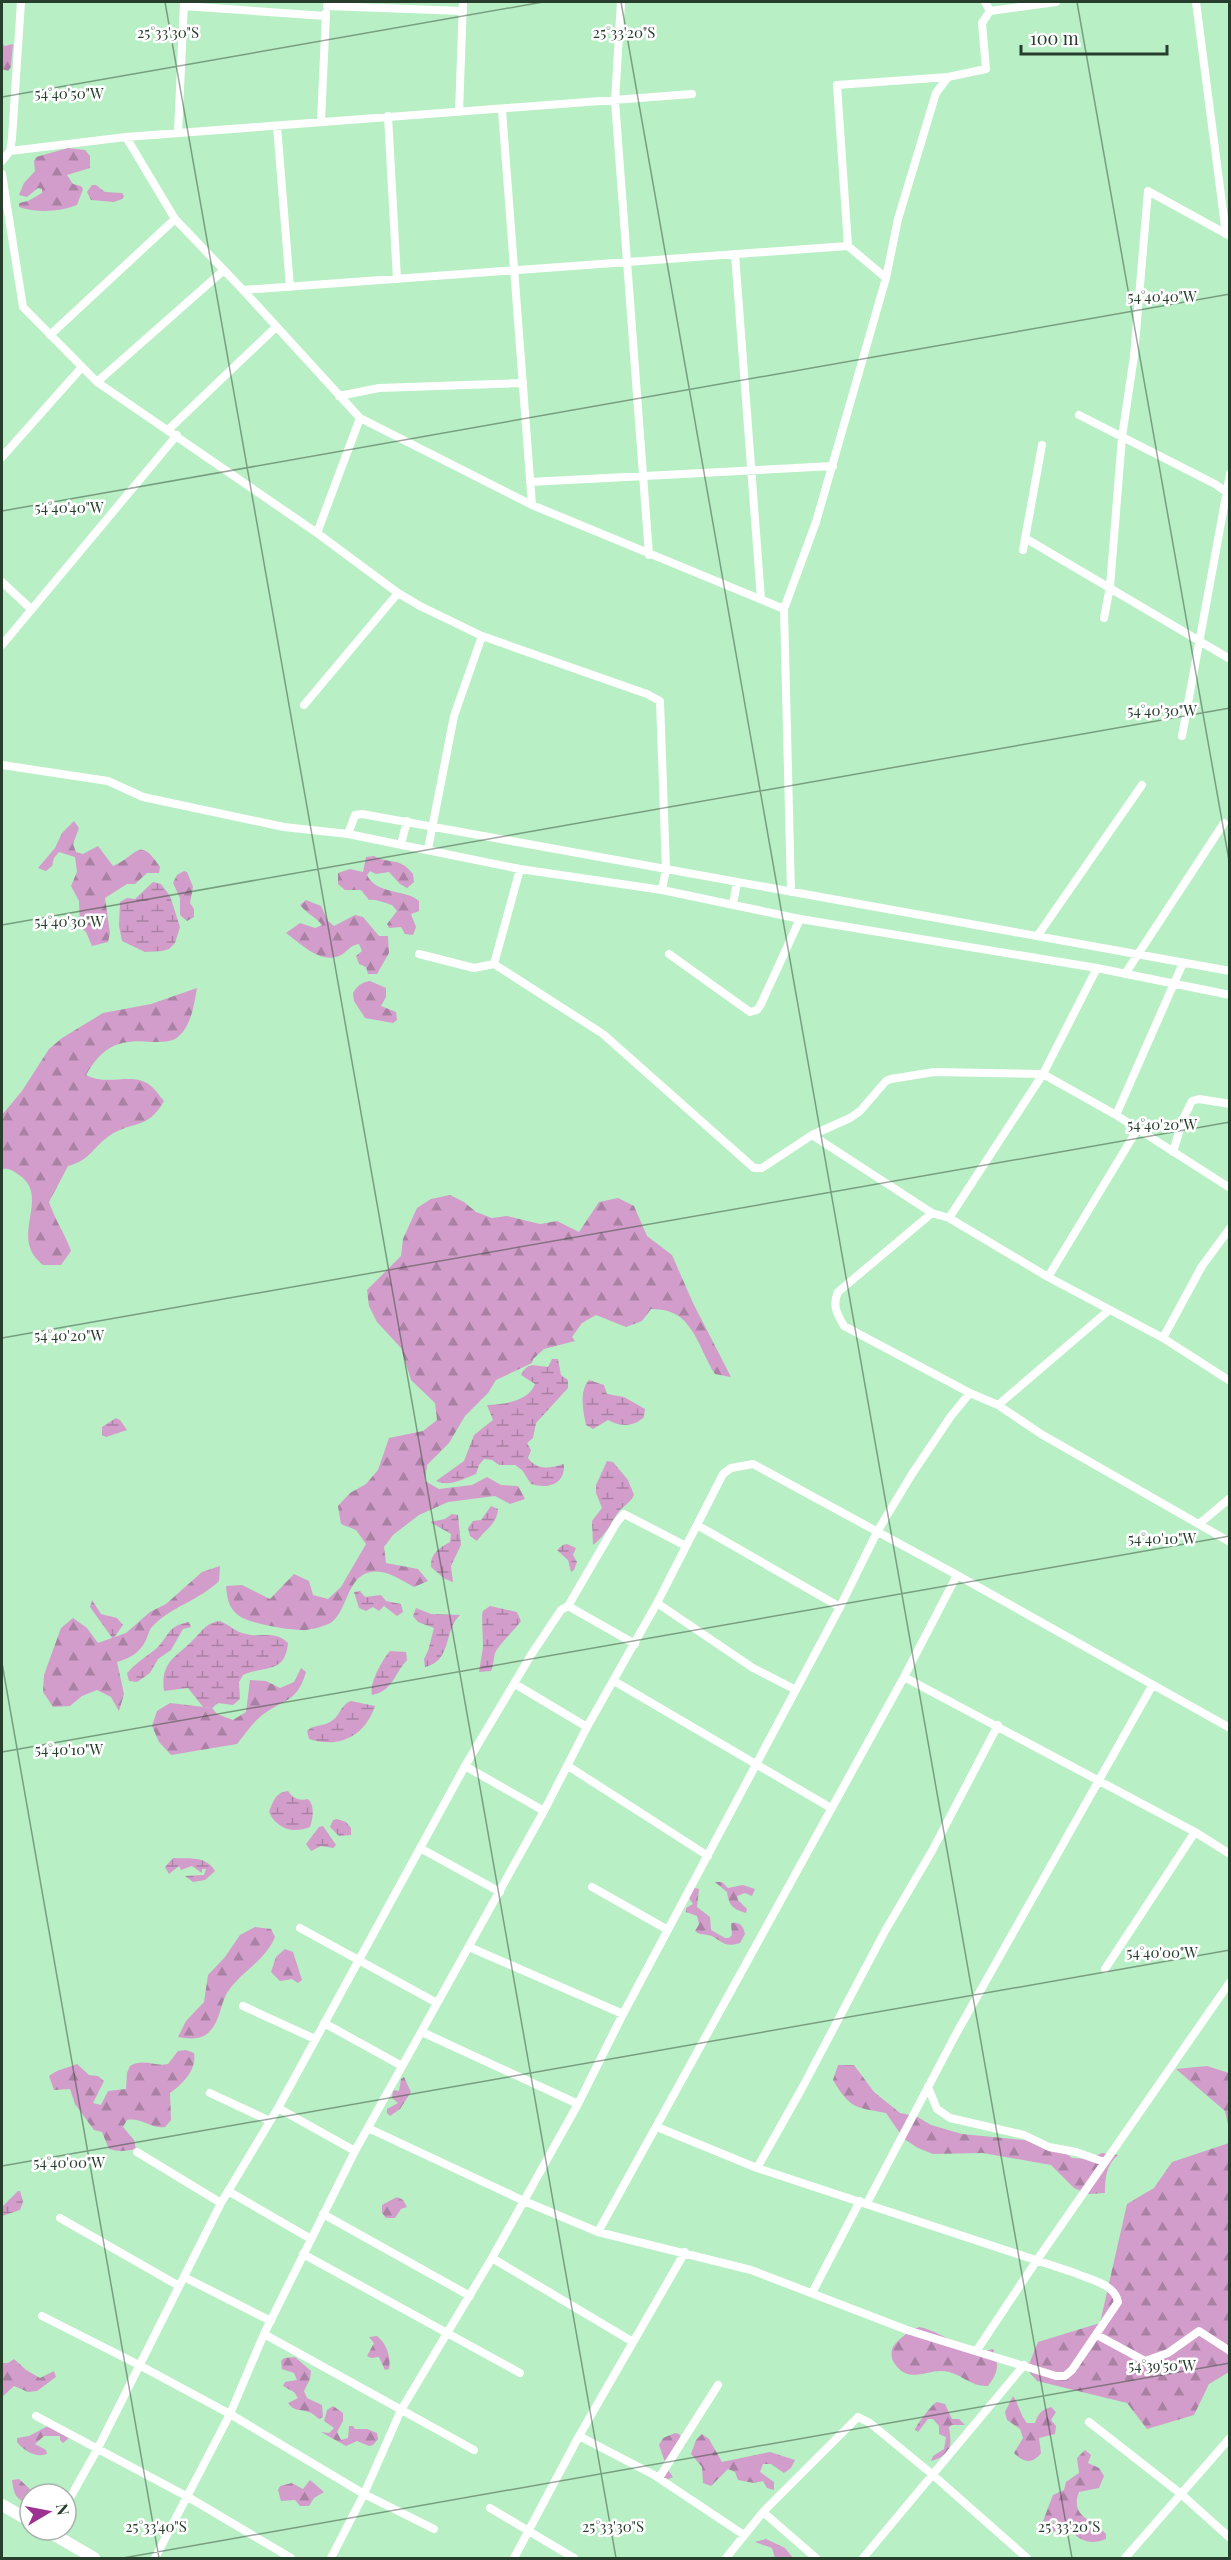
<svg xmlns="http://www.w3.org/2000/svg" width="1231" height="2560" viewBox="0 0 1231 2560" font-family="'Playfair Display',serif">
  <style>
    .forest { fill: url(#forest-firs) }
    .wetland { fill: url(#wetland-marsh) }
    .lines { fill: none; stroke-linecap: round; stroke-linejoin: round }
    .minor { stroke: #fff; stroke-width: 8 }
    .secondary { stroke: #fff; stroke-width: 12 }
    .ticks { fill: none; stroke: #273e2d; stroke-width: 1.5; stroke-opacity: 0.45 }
    .ticks-label { font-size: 15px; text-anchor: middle; fill: #273e2d; stroke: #fff; stroke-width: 5; stroke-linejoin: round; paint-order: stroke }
  </style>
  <defs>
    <pattern id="forest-firs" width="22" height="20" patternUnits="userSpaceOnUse" patternTransform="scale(1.5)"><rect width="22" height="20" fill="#d29dca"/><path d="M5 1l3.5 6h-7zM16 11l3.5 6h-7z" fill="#aa81a4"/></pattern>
    <pattern id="wetland-marsh" width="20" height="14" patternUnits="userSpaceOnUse" patternTransform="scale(1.5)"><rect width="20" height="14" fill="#d29dca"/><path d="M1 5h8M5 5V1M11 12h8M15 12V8" fill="none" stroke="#aa81a4"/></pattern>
  </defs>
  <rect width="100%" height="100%" fill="#b8efc5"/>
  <path class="forest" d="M2,44l3,2 8,-2 -2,23 -3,4 -6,-2z
    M68,148l17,2 5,6v12l-23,7 6,9 8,2 2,3 -6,16c-17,7 -41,8 -58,2v-4l9,-2 14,-8v-4l-4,-1 -11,9 -8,-2 5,-12 11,-12 -1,-10 2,-4z
    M92,185h4l9,7 17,1 2,3 -2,3 -8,3 -23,-2 -4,-8z
    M74,821l5,7 -6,16 3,8 7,2 15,-8 15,20c25,-11 26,-31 47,1l-1,6h-12l-12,11h-8l-22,14 5,35 -2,9 -16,4 -6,-14 -6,-5 -1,-26 -8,-15 6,-14 -2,-15 -16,-5 -5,6 -2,8 -6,5 -8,-3 17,-20 7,-15z
    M374,856c16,9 25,0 39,18l1,8 -7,6 -7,-4 -11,-12 -13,2 -6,-3 -3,4c9,20 39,14 52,26v10l-8,3 5,13 -3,8 -8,-1 -4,-7 -12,1 -2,-4 10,-13 -5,-6c-8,-2 -15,-6 -23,-5l-8,-10h-16l-7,-6v-11l12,-4 13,3 3,-15z
    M184,871l3,1 6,15 -3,16 4,6v8l-7,4 -7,-6v-17l-7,-15 4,-8z
    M306,900l15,6 7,15 6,5 21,-11 8,2 16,19h9l1,17 -12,21h-9l-2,-7 -7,-3 -3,-8 6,-5 -3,-7c-10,1 -11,8 -20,12 -19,8 -39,-13 -53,-23l14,-10 15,5 7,-3c-6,-8 -15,-11 -22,-20z
    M370,981l16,7v9l-5,9 15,6 1,8 -4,3 -28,-5 -11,-17 -1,-8c4,-7 9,-11 17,-12z
    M197,988c-3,17 -6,41 -22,51 -5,3 -17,3 -23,3 -33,-3 -49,4 -66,33 22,12 47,-4 65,11 5,4 9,11 13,15 -17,30 -32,19 -55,35 -18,13 -17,23 -41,30l-19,36c6,18 16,32 22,49l-10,14h-18c-3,-3 -8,-7 -10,-11 -16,-25 15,-60 -14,-79 -7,-5 -10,-7 -17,-6v-54l20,-24 27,-42 13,-11 41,-25 48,-9z
    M450,1195l14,7 12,10 16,6 15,-2 33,8 17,-3 22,11 20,-30 19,-4 16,8 13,30 25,19 21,48 38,74 -16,-3c-19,-30 -22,-66 -64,-65l-9,12 -16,6 -30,-12 -14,8 -10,14 3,4 -31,8 -11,10 -1,4 -36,17 -8,13 -23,23 -16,27 -22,22 -2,16 14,8 33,-4 15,-8 14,8 17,1 7,13 -15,5 -15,-8 -47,6 -29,13 -26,20 -9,12 2,16 32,6 10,12 -14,6c-13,-7 -28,-18 -43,-15 -24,4 -23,37 -39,50 -6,4 -24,9 -31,8 -14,0 -54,-7 -63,-15 -10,-8 -11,-18 -12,-29l16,-1 28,14 24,-25 15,7 4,14 15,4 13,-12 25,-43 -10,-14 -15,-6 -3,-18 12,-13 16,-9 12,-14 11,-32 34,-7 14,-11 -2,-17 -24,-23 -10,-32 -24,-26 -8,-16 -2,-16 34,-34 2,-17 14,-31 14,-9z
    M220,1566l-1,15c-19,19 -49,26 -67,46 -3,3 -4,9 -6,13 -6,13 -16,18 -29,22l7,32 -5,17 -8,-14 -14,-7 -15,6 -12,10 -17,1 -10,-15 1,-17 17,-47 12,-10 14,10 11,15 28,-10 24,-21 16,-8 36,-32z
    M301,1668l5,4c-10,34 -25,26 -47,46 -8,7 -15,18 -22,26l-66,11 -12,-13 -7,-16 5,-15 13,-8 42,5 5,6 16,6 13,-8 4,-32 16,1 14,7 14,-6z
    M715,1882h7l6,6 15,-3 12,4 -3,7 -7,-3 -8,3 1,4 9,9 -1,4c-13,-4 -17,-7 -19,-21z
    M691,1887l8,2 -2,18 13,10 1,13 14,8h4l3,-3 -1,-12c10,-1 12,3 14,11l-5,9c-18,6 -19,-5 -32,-8 -6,-1 -8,0 -13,-4l4,-7 -2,-8 -11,-4v-4l7,-4 -4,-6z
    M255,1927l16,2 4,8c-10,24 -32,33 -46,53 -9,12 -8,31 -20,42 -7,8 -21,7 -31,5l8,-16 18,-19 4,-27 17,-18 15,-22z
    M285,1949l8,3 9,28 -4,3 -6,-4 -12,2 -9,-9 5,-15z
    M186,2050l8,3c3,16 -11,31 -24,40l1,27 -6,7c-15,2 -23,-10 -38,-7l-4,7 11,13 2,9c-10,2 -17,3 -27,0l-7,-17 -8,-2 -19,-26 -5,-15 -16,1 -5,-14c7,-6 18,-8 28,-12l12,11 9,1 6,5 -11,22 8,2 7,-14 18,-2 1,-16 3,-7c14,-8 24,1 38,-2l10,-13z
    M838,2065h16l20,27 26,21 16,3 15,9 31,9 81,8 16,6 13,10 16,1 14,-6 16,2c-12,10 -13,23 -13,38l-16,1 -15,-6 -23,-23 -68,-12 -50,1 -15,-6 -14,-9 -18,-26c-31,-6 -36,-4 -53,-33z
    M1207,2066l22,7v56l-4,-18 -49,-42z
    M404,2077l7,15 -11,17 -10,7 -3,-3v-4l11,-6 -6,-5 1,-8 6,1 2,-12z
    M1229,2143v229l-20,12 -15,31 -47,14 -20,-26 -90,-22 -10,-12 11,-27 62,-19 27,-119 27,-16 18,-26z
    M397,2197l6,3 4,7 -6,2 -6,9h-9l-4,-5v-8z
    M919,2327c22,4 52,29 74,22 6,15 6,23 -5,37 -16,1 -24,-10 -39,-14 -21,-6 -40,16 -56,-11 -2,-4 -2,-10 0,-14 5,-8 17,-17 26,-20z
    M377,2336c10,8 14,21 12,33l-4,1 -6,-13 -8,1 -4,-2 7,-13 -5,-6z
    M295,2357l16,14 -1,8 -6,12 3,7 15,7 1,12 -4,2c-14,-14 -23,-4 -31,-16l10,-5 -4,-6 -11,-6 2,-4 12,-2 -3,-7 -12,-4 -1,-8 3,-3z
    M14,2359l12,11 14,8 14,-7 2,6 -19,14 -9,1 -14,-6 -12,11v-34h6z
    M1013,2396c6,8 6,17 14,27h8c3,-9 6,-13 16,-16l5,5 -5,8 5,6 -1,8 -16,4 2,15c-8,11 -18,10 -27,0l9,-15 -3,-9 -13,-9 -2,-8z
    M937,2402l8,2 7,15h7l6,6h-13l-3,2c3,19 3,28 -18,34l2,-5 11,-7 2,-12 -7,-3v-8l-6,-7h-5l-10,13 -3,-2c1,-5 18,-27 22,-28z
    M333,2406l10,7v8l-6,11 4,8 7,-2 1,-12h4l2,3h12l10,4 1,6 -5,6 -4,1 -12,-5 -11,5 -25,-14 8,1 5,-5 -10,-7 3,-11z
    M48,2426l21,12 -6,5 -3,-3v-4h-16l-9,8 11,6 1,4c-11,4 -23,-3 -30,-12v-4l12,-2z
    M675,2433l4,1 7,10 -14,10 -4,16 5,7 -7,3 -4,-1 3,-17 -6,-17 4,-7z
    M702,2434l7,5 13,23 48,-10 25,8 -4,8 -7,5 -13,-9h-8l-3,8 14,10v8l-7,-2 -4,-7 -9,2 -16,-3 -3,-8 -7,-3 -17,17 -8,-3 -1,-16 -11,-13 5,-14z
    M1085,2450l6,5 -3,8 11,5 5,8 -5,12 -20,4c-10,25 15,28 27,42v5c-17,7 -29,1 -38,-13l-16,6 -4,-3v-7l-5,-1 10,-26 11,-5 2,-8 13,-9 -2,-15z
    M19,2479l16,15h-5v15c-10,-14 -15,-5 -18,-29z
    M310,2480l14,12 -10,6 -5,8h-9l-5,-6 -14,1 -3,-11 2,-4 12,-3 11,6z
    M766,2539l19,9 8,10h-18l-3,-10 -17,-6z"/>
  <path class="wetland" d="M153,882l8,2 9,12 10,31 -5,16 -6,6 -7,2 -17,1 -23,-11 -3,-15 1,-24 7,-4 8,1z
    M552,1359h6l3,16 7,5v8l-32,35 -3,15 -6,5 4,7 -3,8c9,13 22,10 36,6 1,21 -16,25 -33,20l-9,-14 -7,-5h-16l-7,-5 -8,-1 -5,6 -3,9c-13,5 -26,13 -40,7l28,-20 10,-26 19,-15 -6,-15c17,-1 41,-3 48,-21l-14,-9c7,-14 14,-9 27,-8z
    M589,1380l15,5 3,9 17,3 21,12 -1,8c-10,10 -24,10 -36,3l-15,9 -7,-4c-3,-14 -7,-34 3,-45z
    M116,1418l4,2 7,10 -21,7 -4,-2v-8z
    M607,1461l6,1 15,18 6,15c-4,9 -12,11 -17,19 -6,10 -14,24 -24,31l-1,-24 10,-13 -6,-15v-8z
    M491,1506l7,3c-1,16 -13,20 -21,32l-7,-5 -2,-8 5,-7 8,-1z
    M452,1514l6,1 3,30 -10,21 2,16 -8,-3 -14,-12c-1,-13 8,-19 19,-25l1,-8 -21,-12 15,-3z
    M567,1544l9,4 -3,7 4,7 -3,8 -3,2 -3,-12 -11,-10 6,-5z
    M360,1591l5,6 16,-2 5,6 15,3 2,8 -6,4 -13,-10 -5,5 -6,-4 -7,4 -7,-3 -5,-16z
    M92,1600l9,14 16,4 6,7 -10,14 -23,-32z
    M490,1606l27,6 4,9c-8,11 -18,19 -25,30 -3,6 -2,14 -5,20l-12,1 4,-25 -1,-32 1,-4z
    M416,1608l15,6 29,1c-17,16 -7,45 -35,52l-1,-8 4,-8 6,-23 -16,-6 -5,-6z
    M220,1621c10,4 15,11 26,13 16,4 28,-4 42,9 -3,31 -22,22 -45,32l-4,7 1,17 -7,6 -15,-2 -6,5 -9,-1 -15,-19 -24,3c-4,-30 13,-34 29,-51 9,-9 14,-18 27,-19z
    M189,1622l2,5 -8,2 -12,21 -13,9 -8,14 -13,9 -8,-1 -2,-8c9,-10 20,-17 30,-25 13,-13 10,-22 32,-26z
    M390,1651l16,1 1,8c-13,14 -14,31 -35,35 -3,-11 10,-35 18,-44z
    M351,1701l24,5c-10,30 -36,43 -66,33l-2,-8c7,-7 15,-4 23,-9 10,-5 10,-17 21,-21z
    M288,1791c6,8 11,10 20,8 7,7 5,19 2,28 -17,7 -33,2 -41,-15 4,-11 7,-20 19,-21z
    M337,1819l9,3 5,6v7l-12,1 -9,-9 3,-7z
    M323,1826l13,19 -3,3 -12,-2 -10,5 -5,-7 13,-17z
    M173,1858c15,1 33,-3 42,13l-10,9 -12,2 -8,-6 19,-1 2,-6h-4v4l-10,-7 -11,4 -2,-4 -10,8 -4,-7z
    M18,2191h2l3,11 -3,8 -18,6v-9z"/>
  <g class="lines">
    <path class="minor" d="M621,2l-6,99 34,454
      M985,2l5,9
      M1196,2l30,232
      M184,6l142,10
      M327,6l136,5
      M502,110l30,395
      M459,112l4,-110
      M388,116l9,163
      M321,121l5,-108
      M277,126l13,161
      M178,132l6,-130
      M126,137l49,82 68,71 117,128 172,87 252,104
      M10,151l116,-14 566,-43
      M2,161l8,-10 2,-13 9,-136
      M2,174l21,133 74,75 220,151 81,60 22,13 62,30 165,58 13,7 6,168 -4,21
      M848,246l-11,-161 111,-8
      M735,254l26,345
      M243,290l605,-44 38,32
      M50,335l125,-116
      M97,382l127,-112
      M339,396l40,-8 144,-5
      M1079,415l136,69 14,10
      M168,430l108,-103
      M2,457l80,-90
      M530,482l303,-16
      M317,533l43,-115
      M1025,538l205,121
      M1023,550l19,-105
      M2,582l29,27
      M1104,618l6,-31 12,-150 12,-81 14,-165 82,45
      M2,645l175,-210
      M304,705l94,-112
      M1182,736l48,-262
      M2,765l106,16 35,16 141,30 64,7 172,35 142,21 138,29 297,49 133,27
      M348,834l7,-19 7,-1 868,157
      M401,844l6,-23
      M428,849l26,-133 28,-80
      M520,869l-26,95 109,70 151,134h8l50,-33 38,-17 10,-7 26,-30 5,-2 43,-7 109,2 73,41 114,73
      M791,892l-7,-283 32,-87 70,-244 12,-59 38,-126 12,-16 38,-8 -4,-46 8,-12 66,-9
      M733,904l4,-22
      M1038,935l104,-150
      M419,954l55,14 20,-4
      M669,954l81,58 7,-2 4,-6 39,-85
      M1125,974l99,-151
      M1116,1115l67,-152
      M812,1135l120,78 17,5 99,59 115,61 67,43
      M1173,1152l10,-33 9,-18 7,-2 31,5
      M932,1213l-94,79c-6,13 -1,22 6,34l126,67 28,12 43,29 189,108
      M949,1218l94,-144 54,-106
      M1048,1277l89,-147
      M1163,1338l39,-72 28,-38
      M998,1405l110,-94
      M1199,1524l31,-26
      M697,1525l143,82
      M657,1603l96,65 43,22
      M568,1606l67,38
      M904,1677l291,155 35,22
      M614,1681l217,127
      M515,1684l72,43
      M465,1766l79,45
      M568,1766l140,90
      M420,1848l80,44
      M592,1887l76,43
      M300,1928l137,75
      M469,1947l154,67
      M1105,1969l90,-137
      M243,2006l72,33
      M324,2023l78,43
      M422,2032l156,72
      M928,2087l9,22 13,9 74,17 25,12 27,5 28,10
      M210,2093l60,28
      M278,2108l77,43
      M368,2128l156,73 74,31 153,38 156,60 149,46h9l7,-6 46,-68c-3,-18 -28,-22 -43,-29l-318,-105 -100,-41
      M137,2152l84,51
      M757,2168l44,-78 84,-159 47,-80 66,-126
      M228,2191l83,48
      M867,2203l89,-169 196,-348
      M323,2214l147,82
      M60,2218l119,68
      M598,2232l306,-555 53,-102
      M303,2254l217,119
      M492,2258l141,84
      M184,2277l87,44
      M812,2293l48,-92
      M42,2316l97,49 91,49 134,80 70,35
      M264,2334l210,116
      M1097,2335l48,26 23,-8 31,-22 31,20
      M977,2350l60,-90 193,-278
      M36,2416l152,81 103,61
      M1089,2422l92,72 49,44
      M579,2436l75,39 90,60
      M659,2478l59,-93
      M66,2505l32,-57 123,-245 57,-95 187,-342 66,-111 30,-45 7,-4 49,-84 7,-8 62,32
      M490,2508l84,50
      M763,2512l53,46
      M155,2558l75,-144 34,-80 91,-183 189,-340 43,-84 70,-124 66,-129 8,-6 22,-4 204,111 273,153
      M331,2558l33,-64 37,-84 91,-152 86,-154 45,-90 217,-407 37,-75 35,-58 39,-58 19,-23
      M514,2558l65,-122 106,-184
      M726,2558l37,-46 95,-95 12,6 63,52 94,83
      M863,2558l161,-193
      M1125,2558l105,-120"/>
    <path class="secondary" d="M2,2505l28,16
      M46,2530l48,28"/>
  </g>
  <path class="ticks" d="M165,2l451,2556M621,2l451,2556M1077,2l153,864M2,97l541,-95M2,511l1228,-217M2,925l1228,-217M2,1338l1228,-216M2,1663l157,895M2,1752l1228,-216M2,2166l1228,-216M123,2558l1107,-195"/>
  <g class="ticks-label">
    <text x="168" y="38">25°33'30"S</text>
    <text x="624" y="38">25°33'20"S</text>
    <text x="69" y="99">54°40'50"W</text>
    <text x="1162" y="302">54°40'40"W</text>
    <text x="69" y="513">54°40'40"W</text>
    <text x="1162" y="716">54°40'30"W</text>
    <text x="69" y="927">54°40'30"W</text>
    <text x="1162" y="1130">54°40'20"W</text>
    <text x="69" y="1341">54°40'20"W</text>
    <text x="1162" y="1544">54°40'10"W</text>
    <text x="69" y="1755">54°40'10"W</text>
    <text x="1162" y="1958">54°40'00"W</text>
    <text x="69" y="2168">54°40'00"W</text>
    <text x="1162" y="2371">54°39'50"W</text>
    <text x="156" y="2532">25°33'40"S</text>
    <text x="613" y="2532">25°33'30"S</text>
    <text x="1069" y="2532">25°33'20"S</text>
  </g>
  <rect width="1231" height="2560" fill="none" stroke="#273e2d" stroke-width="6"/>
  <g transform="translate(48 2512) rotate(80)"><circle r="28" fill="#ffffff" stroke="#a9b2ab" stroke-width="1.5"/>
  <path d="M0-4.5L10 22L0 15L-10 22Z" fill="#9c3192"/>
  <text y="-9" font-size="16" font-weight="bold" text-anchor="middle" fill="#273e2d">N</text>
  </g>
  <path d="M1021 45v9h146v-9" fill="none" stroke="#273e2d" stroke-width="3"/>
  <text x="1030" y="45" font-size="18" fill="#273e2d" stroke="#ffffff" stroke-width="4.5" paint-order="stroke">100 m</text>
</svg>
